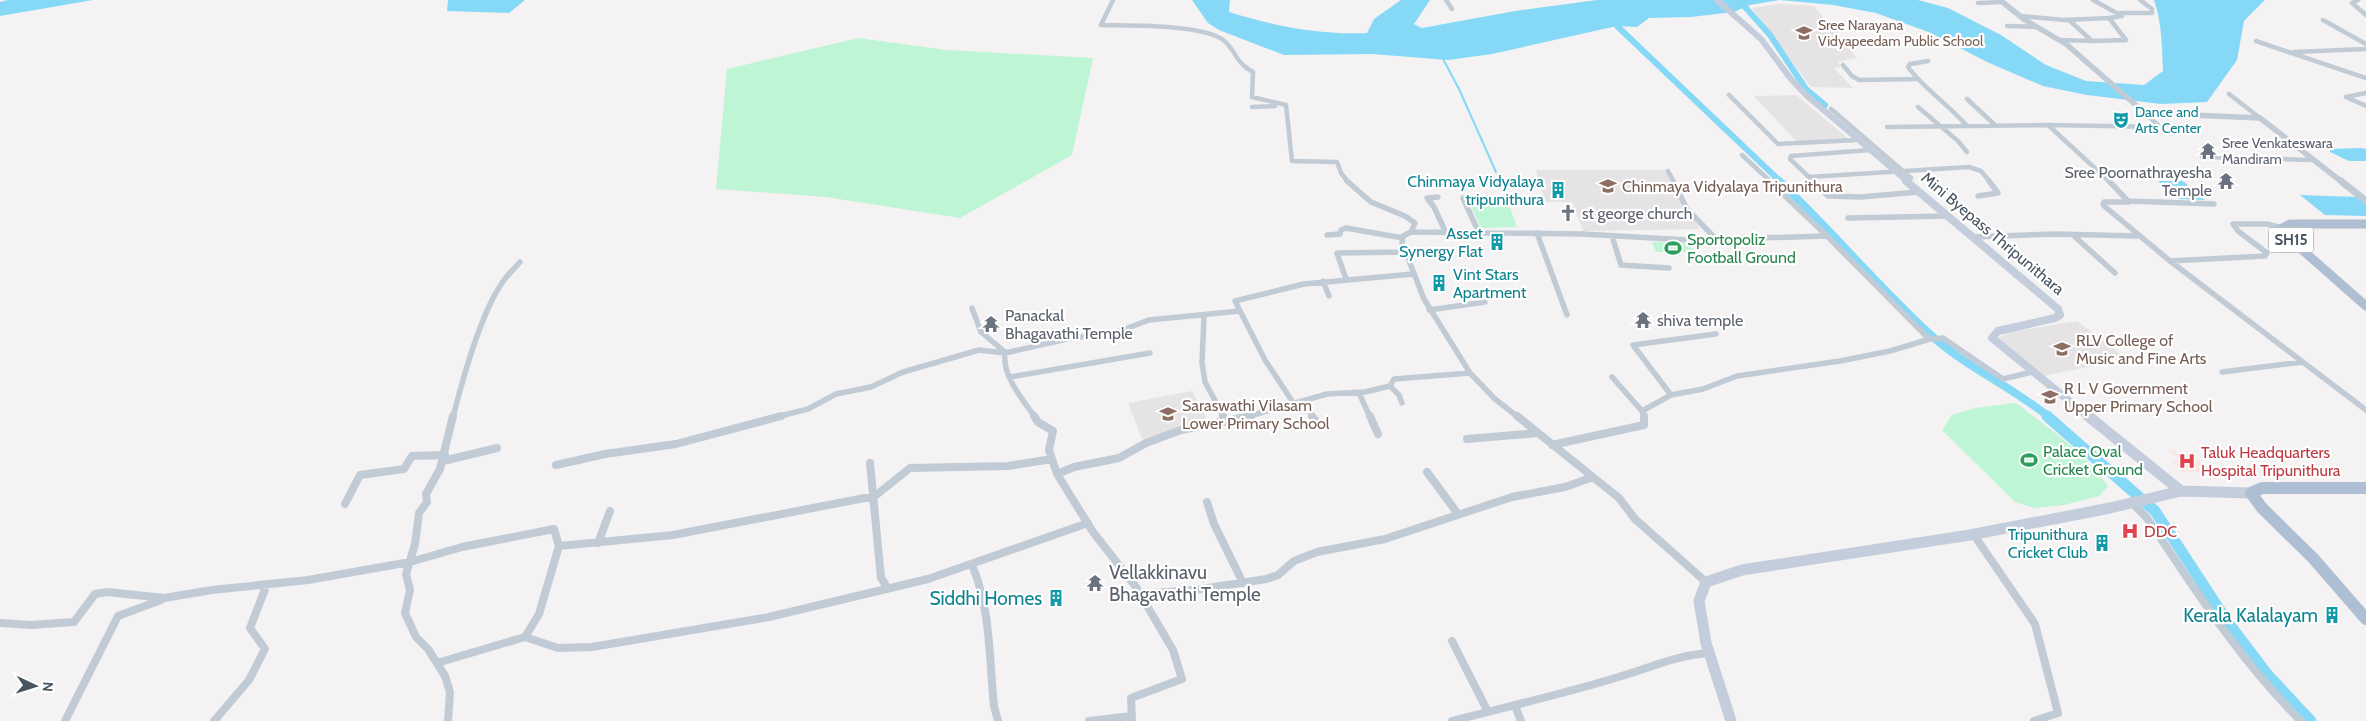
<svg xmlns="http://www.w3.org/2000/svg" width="2366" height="721" viewBox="0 0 2366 721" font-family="Cabin,sans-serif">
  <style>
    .education { fill: #e5e3e3 }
    .medical { fill: #fee6e2 }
    .green { fill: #bdf5d5 }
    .water { fill: #85d9f7 }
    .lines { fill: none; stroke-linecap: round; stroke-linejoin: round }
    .stream { stroke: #85d9f7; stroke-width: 2 }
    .canal-far2 { stroke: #85d9f7; stroke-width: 6 }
    .canal-far1 { stroke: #85d9f7; stroke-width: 8 }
    .canal { stroke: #85d9f7; stroke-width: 11 }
    .minor-far2 { stroke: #c1cbd5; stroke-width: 4.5 }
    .minor-far1 { stroke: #c1cbd5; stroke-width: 5.5 }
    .minor { stroke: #c1cbd5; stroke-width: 8 }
    .tertiary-far1 { stroke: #c1cbd5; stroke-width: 5.5 }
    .tertiary { stroke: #c1cbd5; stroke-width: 7 }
    .secondary-far2 { stroke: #c3cddc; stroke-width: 6 }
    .secondary-far1 { stroke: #c3cddc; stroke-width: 8 }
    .secondary { stroke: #c3cddc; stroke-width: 11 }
    .primary-far1 { stroke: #afbfd3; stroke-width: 9 }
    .primary { stroke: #afbfd3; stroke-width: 12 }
    .labels { text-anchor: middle; stroke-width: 4.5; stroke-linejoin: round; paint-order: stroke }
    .far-education-label { font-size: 14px; fill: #785e54; stroke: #fff; text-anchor: start }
    .far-culture-label { font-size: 14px; fill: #0d838f; stroke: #fff; text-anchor: start }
    .far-worship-label { font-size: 14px; fill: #5b616d; stroke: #fff; text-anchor: start }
    .shield { fill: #fff; stroke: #7e8791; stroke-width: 1 }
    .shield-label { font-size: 15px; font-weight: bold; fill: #475462 }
    .worship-label { font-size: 16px; fill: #5b616d; stroke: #fff; text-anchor: start }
    .culture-label { font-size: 16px; fill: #0d838f; stroke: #fff; text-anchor: end }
    .education-label { font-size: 16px; fill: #785e54; stroke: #fff; text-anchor: start }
    .street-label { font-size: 16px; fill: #475462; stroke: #fff }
    .leisure-label { font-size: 16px; fill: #27864d; stroke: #fff; text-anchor: start }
    .health-label { font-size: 16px; fill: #be3a42; stroke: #fff; text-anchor: start }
    .near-worship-label { font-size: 19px; fill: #5b616d; stroke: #fff; text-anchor: start }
    .near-culture-label { font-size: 19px; fill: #0d838f; stroke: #fff; text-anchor: end }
  </style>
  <rect width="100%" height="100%" fill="#f4f2f2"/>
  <path class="education" d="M1779,4l35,2 43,52 -19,4 3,5 -7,1 19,20 -42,-1 -59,-79z
    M1796,95l54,45 -53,2 -43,-46z
    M1536,170h132l31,59 -116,2 -11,-29h-27z
    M2077,321l50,38 -84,17 -45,-38 13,-6z
    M1192,391l18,34 -68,14 -14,-36z"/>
  <path class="medical" d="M2169,450h6l8,7 11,-1 16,15 -27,2 -12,-12h9z"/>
  <path class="green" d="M858,38l89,12 146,8 -21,97 -112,63 -134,-21 -110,-8 11,-120z
    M1468,199l39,1 10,27 -36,1z
    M1652,242l38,1 4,9h-38z
    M2016,403c32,25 68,49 92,83l-9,10 -35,9 -30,3 -19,-6 -73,-72 10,-15 23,-7z"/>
  <path class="water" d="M8,0h85l-93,16v-14z
    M448,0h77l-16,13 -62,-2z
    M1192,0h38l-1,12c45,14 89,23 138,21l7,-14 27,-19h29l-16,24 8,4 93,-17 82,-11h321l30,8 53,27 45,30 40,16 58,4 19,-14c-1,-24 -1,-48 -9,-71h111l-21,21 -7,39 -30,42 -46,2 -74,-9 -44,-9 -56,-24 -56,-29 -55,-20 -43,-8 -53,-5 -30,5 -16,7 -43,5 -42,1 -12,9 -20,-1 -125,28 -44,6 -76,-6 -88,1 -65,-25 -11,-7z
    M2361,148l5,1v12h-17l-19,-9v-3z
    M2158,181h25l22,19 -26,-1z
    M2300,195l57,2 9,6v13l-41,-1z"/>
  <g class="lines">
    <path class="stream" d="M1442,57l17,32 37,83"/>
    <path class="canal-far2" d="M1745,7l25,28 36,54 19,16
      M1617,26l164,156"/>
    <path class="canal-far1" d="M1779,181c53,50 100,107 154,156 35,31 79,50 116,80"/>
    <path class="canal" d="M2047,416l108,95 72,110 41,54 43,46"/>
    <path class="minor-far2" d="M1113,0l-12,25c30,1 97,-1 121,14 14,10 12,23 31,33l-1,25 34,8 6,56 45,1 4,11 7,9
      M1446,0l6,9
      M2093,0l29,16 -13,2
      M2358,0l-6,3 14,12
      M1978,3l24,-1
      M2119,13h33v-4l-12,-9
      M2020,16l44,4 45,-2 17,22
      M2323,20l43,24
      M2007,26l31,1
      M2060,40l32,1 -23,-21
      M2092,41l34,-1
      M2256,41l110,37
      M2294,52l72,-3
      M1928,61l-18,3 -2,3c16,22 40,37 58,58
      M1843,65l9,11 7,4 58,-1
      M2366,93l-20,4 20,9
      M2229,94l31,24
      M1729,95l49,49 79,-4
      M1967,99l28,26
      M1252,107l23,-1
      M1918,107l40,34 9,11
      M1831,109l80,69
      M1887,127l161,-2
      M1742,155l29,27
      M2202,157l110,3
      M1668,171l6,11
      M1809,177l-19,-18 1,-3 79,-6
      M1814,182l-5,-5 160,-10 12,4 9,11
      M2110,182l-62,-57 112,2 -15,-14"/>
    <path class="minor-far1" d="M1347,181l24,21 34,14 10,7 -4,9 -8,4 -1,7 22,56 46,74
      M1673,181l14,28 28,29
      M1769,181l58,55
      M1813,181l15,15 33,1 57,-5
      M2109,181l20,21h-25l-1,3 67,56 196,149
      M1978,196l20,-3 -9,-12
      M1438,197l-11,1 7,9 12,26
      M2128,201l86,3
      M1848,218l100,-2
      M1411,232l172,2 105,6 139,-4 100,101 5,2 11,-1 60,41 29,-7
      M1479,233l-16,-35h33
      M1537,233l30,82
      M1327,235l13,-1 1,-4 5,-2 57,10
      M2073,235l42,38
      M1612,236l9,29 48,3
      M1972,237l84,-3 81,2
      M2170,261l95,-5 2,-3 -29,-22 -5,-7h34l15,4
      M1346,279l-9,-26 69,-1
      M1323,281l6,15
      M972,308l9,24 24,20
      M1429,310l56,-8
      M1204,316l-2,47 3,19 19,35
      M2222,372l81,-10
      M1010,377l140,-24
      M1612,377l30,34
      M1390,386l9,9 3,8
      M1359,393l11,24
      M1671,395l-38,-50 83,-11
      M1303,402l10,15
      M1294,404l-29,-44 -30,-59 69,-17 109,-10
      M453,417c10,-39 27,-102 49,-134 5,-8 12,-14 18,-21
      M776,417l32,-8 28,-15 35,-7 32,-15 76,-22 26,3
      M1035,417c-12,-17 -33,-41 -30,-64l62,-14 50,-7 32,-12 91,-9
      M1246,417l81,-23 38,-2 25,-6 4,-7 76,-6 25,26 23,18
      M1644,417l-2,-6 29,-16 32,-6 34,-13 103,-15 50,-10 40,-12"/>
    <path class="minor" d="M1034,416l4,6 15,9 -4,19 8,24 36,58 43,55 37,63 9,29 -51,19 1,23
      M1223,416l3,6
      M1312,416l5,7
      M1370,416l8,18
      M1517,416l102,82 16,21 71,63
      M1467,439l71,-6
      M1552,445l92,-20v-9
      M443,461l54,-13
      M870,463l11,115 6,9
      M556,465l49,-11 71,-10 105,-28
      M1427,472l31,42
      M1057,474l17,-7 45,-9 27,-15 35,-13 70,-14
      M1207,502l7,22 29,59
      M2132,503l15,15c48,71 93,143 154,203
      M345,504l15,-29 44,-6 8,-13 33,-1
      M1974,535l61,89 23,89 -24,8
      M598,543l12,-32
      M972,565c19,44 17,94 22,141l4,15
      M1139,594l56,-4 71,-11 12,-4 16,-14 23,-9 68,-13 127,-42 53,-10 28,-10
      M0,623l31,2 43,-3 21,-28 12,-2 57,6 48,-8 96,-10 102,-18 52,-15 92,-18 5,17 114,-11 202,-39 35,-28 98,-2 44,-7
      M525,637l14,-23 20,-68
      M1452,641l35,69
      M437,663l88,-26 33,11 34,-1 177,-30 159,-38 160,-56
      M1515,706l6,15
      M65,721l53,-105 43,-16
      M214,721l35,-41 16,-31 -15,-21 17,-44
      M448,721l2,-29 -5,-16 -17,-27 -12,-12 -11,-24 5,-23 -4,-16 9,-30 4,-31 8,-11 -1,-8 14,-25 13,-53
      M1089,721l42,-5
      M1452,721c57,-15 116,-28 173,-46 29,-9 53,-20 84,-22"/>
    <path class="tertiary-far1" d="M2000,0l25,20 41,24 79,69 115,5 82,64"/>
    <path class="tertiary" d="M2341,181l25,20"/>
    <path class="secondary-far2" d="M1717,0l44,39 30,40 15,16 102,87"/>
    <path class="secondary-far1" d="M1906,181l152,128 2,6 -5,3 -57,13 -6,7 97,79"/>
    <path class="secondary" d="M2088,416l93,75
      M1731,721l-25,-78 -7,-42 7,-19 36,-12 228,-35 140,-27 71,-17 70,2"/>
    <path class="primary-far1" d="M2366,224h-76l-8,4 9,12 75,66"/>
    <path class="primary" d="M2366,488h-104l-11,5 11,15 51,50 53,61"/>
  </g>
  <defs>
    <g id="school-bare" transform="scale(1.35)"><path d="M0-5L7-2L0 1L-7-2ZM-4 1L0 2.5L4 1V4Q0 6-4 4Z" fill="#8d6e63" stroke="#fff" stroke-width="2.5" paint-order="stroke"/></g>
    <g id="theatre-bare" transform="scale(1.35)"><path d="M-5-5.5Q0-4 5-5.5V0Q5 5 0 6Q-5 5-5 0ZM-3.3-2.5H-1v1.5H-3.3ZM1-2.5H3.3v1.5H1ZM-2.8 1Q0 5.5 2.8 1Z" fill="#0f9aa8" stroke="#fff" stroke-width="2.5" paint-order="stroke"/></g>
    <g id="temple-bare" transform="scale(1.35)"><path d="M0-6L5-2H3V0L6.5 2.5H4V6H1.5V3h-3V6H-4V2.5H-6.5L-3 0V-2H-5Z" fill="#6b7280" stroke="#fff" stroke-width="2.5" paint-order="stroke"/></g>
    <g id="building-bare" transform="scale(1.35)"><path d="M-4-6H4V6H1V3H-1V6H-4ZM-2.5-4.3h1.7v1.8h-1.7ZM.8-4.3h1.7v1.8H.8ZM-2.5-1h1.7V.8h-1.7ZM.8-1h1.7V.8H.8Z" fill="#0f9aa8" stroke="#fff" stroke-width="2.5" paint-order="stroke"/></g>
    <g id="church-bare" transform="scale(1.35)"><path d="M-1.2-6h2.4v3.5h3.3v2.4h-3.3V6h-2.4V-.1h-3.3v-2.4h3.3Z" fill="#6b7280" stroke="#fff" stroke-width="2.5" paint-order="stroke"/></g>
    <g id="stadium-bare" transform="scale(1.35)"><path d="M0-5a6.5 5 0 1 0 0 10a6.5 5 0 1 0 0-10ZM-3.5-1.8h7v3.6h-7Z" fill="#2e9e5b" stroke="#fff" stroke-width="2.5" paint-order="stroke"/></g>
    <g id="university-bare" transform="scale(1.35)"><path d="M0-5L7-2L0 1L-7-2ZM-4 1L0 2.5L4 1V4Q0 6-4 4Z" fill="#8d6e63" stroke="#fff" stroke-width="2.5" paint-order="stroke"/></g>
    <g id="hospital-bare" transform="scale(1.35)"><path d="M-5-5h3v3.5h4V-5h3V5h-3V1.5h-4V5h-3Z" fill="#e0444e" stroke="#fff" stroke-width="2.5" paint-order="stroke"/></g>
  </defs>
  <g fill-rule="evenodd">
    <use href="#school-bare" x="1804" y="33"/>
    <use href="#theatre-bare" x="2121" y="120"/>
    <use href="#temple-bare" x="2208" y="151"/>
    <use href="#temple-bare" x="2226" y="181"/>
    <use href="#school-bare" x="1608" y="186"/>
    <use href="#building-bare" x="1558" y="190"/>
    <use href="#church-bare" x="1568" y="213"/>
    <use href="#building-bare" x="1497" y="242"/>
    <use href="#stadium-bare" x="1673" y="248"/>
    <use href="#building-bare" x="1439" y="283"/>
    <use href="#temple-bare" x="1643" y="320"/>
    <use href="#temple-bare" x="991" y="324"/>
    <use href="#university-bare" x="2062" y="349"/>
    <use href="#school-bare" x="2050" y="397"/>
    <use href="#school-bare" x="1168" y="414"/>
    <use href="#stadium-bare" x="2029" y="460"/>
    <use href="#hospital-bare" x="2187" y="461"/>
    <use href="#hospital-bare" x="2130" y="531"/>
    <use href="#building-bare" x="2102" y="543"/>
    <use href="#temple-bare" x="1095" y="583"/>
    <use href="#building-bare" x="1056" y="598"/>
    <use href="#building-bare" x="2332" y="615"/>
  </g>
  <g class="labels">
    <g class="far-education-label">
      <text x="1818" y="30">Sree Narayana<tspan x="1818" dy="16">Vidyapeedam Public School</tspan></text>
    </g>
    <g class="far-culture-label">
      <text x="2135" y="117">Dance and<tspan x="2135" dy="16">Arts Center</tspan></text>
    </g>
    <g class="far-worship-label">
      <text x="2222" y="148">Sree Venkateswara<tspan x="2222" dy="16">Mandiram</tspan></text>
    </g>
    <rect class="shield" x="2268.5" y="227.5" width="45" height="25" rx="4"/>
    <g class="shield-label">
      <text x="2291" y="245">SH15</text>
    </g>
    <g class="worship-label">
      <text x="2212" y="178" text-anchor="end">Sree Poornathrayesha<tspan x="2212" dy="18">Temple</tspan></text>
      <text x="1582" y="219">st george church</text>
      <text x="1005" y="321">Panackal<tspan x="1005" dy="18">Bhagavathi Temple</tspan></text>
      <text x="1657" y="326">shiva temple</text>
    </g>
    <g class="culture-label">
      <text x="1544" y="187">Chinmaya Vidyalaya<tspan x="1544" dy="18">tripunithura</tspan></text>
      <text x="1483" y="239">Asset<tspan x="1483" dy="18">Synergy Flat</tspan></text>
      <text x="1453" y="280" text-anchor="start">Vint Stars<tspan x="1453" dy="18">Apartment</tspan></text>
      <text x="2088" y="540">Tripunithura<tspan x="2088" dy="18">Cricket Club</tspan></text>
    </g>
    <g class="education-label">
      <text x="1622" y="192">Chinmaya Vidyalaya Tripunithura</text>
      <text x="2076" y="346">RLV College of<tspan x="2076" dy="18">Music and Fine Arts</tspan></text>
      <text x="2064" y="394">R L V Government<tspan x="2064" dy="18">Upper Primary School</tspan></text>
      <text x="1182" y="411">Saraswathi Vilasam<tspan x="1182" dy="18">Lower Primary School</tspan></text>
    </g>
    <g class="street-label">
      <text transform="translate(1993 233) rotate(40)" y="6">Mini Byepass Thripunithara</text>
    </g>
    <g class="leisure-label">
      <text x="1687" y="245">Sportopoliz<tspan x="1687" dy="18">Football Ground</tspan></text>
      <text x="2043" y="457">Palace Oval<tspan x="2043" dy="18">Cricket Ground</tspan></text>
    </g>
    <g class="health-label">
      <text x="2201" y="458">Taluk Headquarters<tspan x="2201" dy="18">Hospital Tripunithura</tspan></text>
      <text x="2144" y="537">DDC</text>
    </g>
    <g class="near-worship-label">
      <text x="1109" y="579">Vellakkinavu<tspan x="1109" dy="22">Bhagavathi Temple</tspan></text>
    </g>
    <g class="near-culture-label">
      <text x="1042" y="605">Siddhi Homes</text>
      <text x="2318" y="622">Kerala Kalalayam</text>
    </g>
  </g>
  <g transform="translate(35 686) rotate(94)" stroke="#ffffff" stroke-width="4" paint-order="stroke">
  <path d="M0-4L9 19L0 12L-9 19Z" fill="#475462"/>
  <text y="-8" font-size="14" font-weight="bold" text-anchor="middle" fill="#475462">N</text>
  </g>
</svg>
